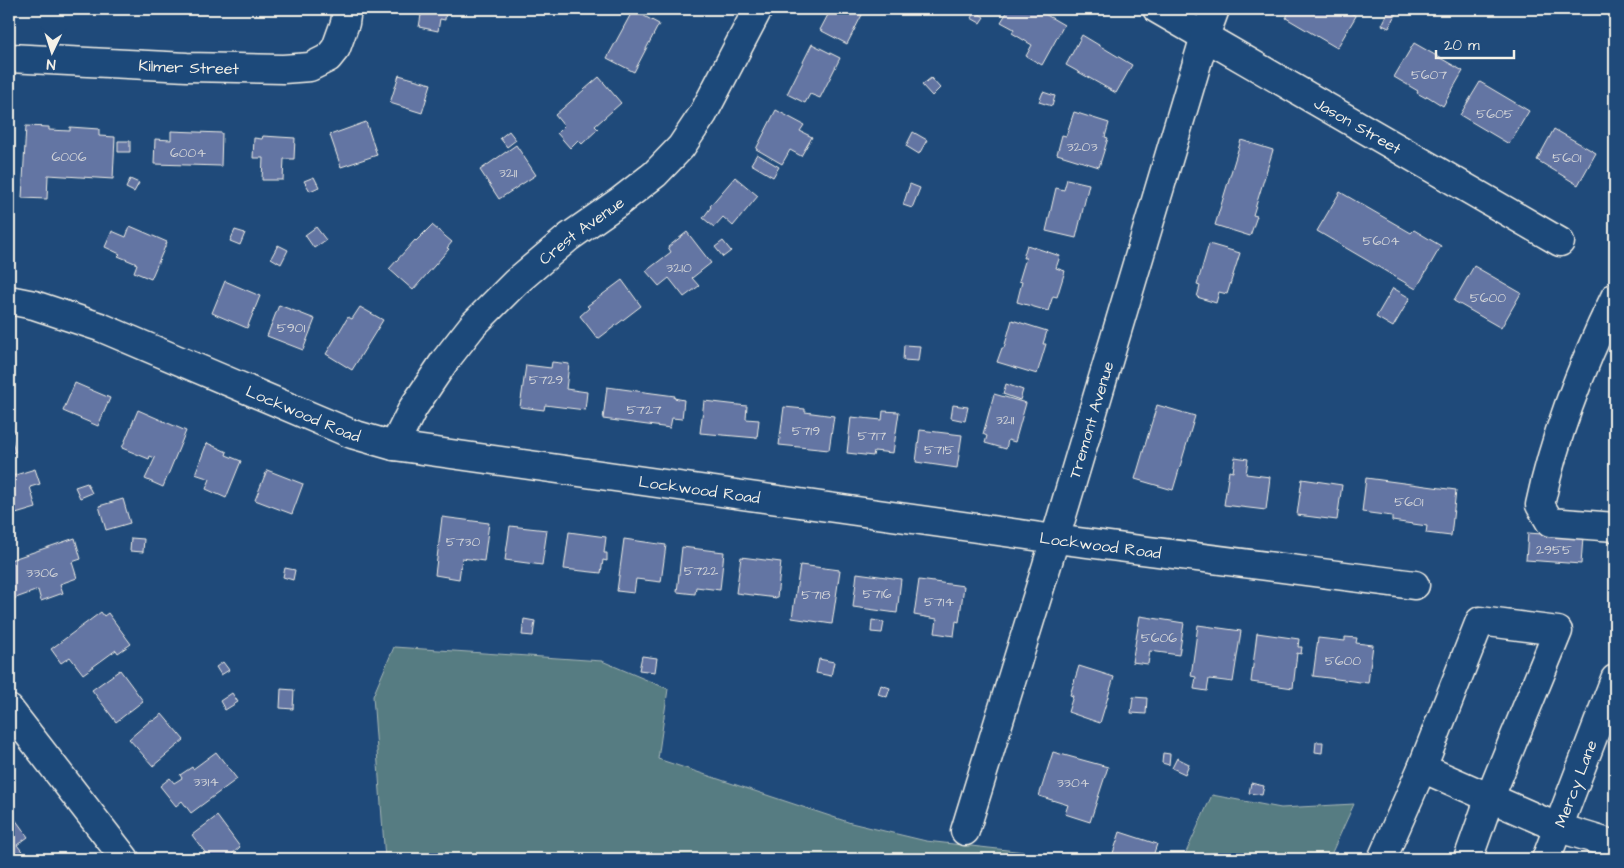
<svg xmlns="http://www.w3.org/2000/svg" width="1624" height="868" viewBox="0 0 1624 868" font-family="'Architects Daughter',sans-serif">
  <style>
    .green { fill: #577c82; stroke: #a6b6b5 }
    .building { fill: #6374a3; stroke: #f4f1e8 }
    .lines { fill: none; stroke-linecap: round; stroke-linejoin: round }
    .minor-casing { stroke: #f4f1e8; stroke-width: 31 }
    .minor { stroke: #1f4a7a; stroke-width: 28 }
    .labels { text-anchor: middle; stroke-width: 5; stroke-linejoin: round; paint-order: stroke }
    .number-label { font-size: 14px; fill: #d0d2d7 }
    .street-label { font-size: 16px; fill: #f4f1e8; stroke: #1f4a7a }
  </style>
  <rect width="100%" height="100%" fill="#1f4a7a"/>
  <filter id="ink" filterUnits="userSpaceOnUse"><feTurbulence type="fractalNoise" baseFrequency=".02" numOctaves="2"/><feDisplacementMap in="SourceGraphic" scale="10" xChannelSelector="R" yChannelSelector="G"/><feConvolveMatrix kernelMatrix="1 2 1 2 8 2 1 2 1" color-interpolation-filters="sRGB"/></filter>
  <g filter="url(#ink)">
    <path class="green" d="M394,647l208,14 66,28 -10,70 193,64 75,18 99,11 26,7h-666l-12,-163z
      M1212,795l69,13 73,-4 -25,55h-146z"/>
    <path class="building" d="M419,9h27l-1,11 -5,-1 -2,12 -19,-4 2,-12h-3z
      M831,9h34l-18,35 -27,-14z
      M1009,9h27l28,16 -22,40 -16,-9 6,-11 -20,-12 2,-4 -13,-7z
      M1291,9h52l13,7 -19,32 -51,-30z
      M1390,9l7,4 -8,15 -7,-3z
      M633,10l26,14 -25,48 -27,-14z
      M975,11l9,6 -4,6 -9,-5z
      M1082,35l50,30 -16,28 -50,-28z
      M1414,43l49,28 -20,35 -16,-10 -1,2 -9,-5 1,-2 -24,-14z
      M812,44l28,14 -20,40 -10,-4 -5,9 -18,-9z
      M399,75l32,9 -9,29 -32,-10z
      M599,77l22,26 -26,23 3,3 -16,15 -4,-4 -8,8 -13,-15 7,-7 -9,-11z
      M931,78l9,10 -8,8 -10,-11z
      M1480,82l49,29 -20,33 -49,-29z
      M1043,92l12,4 -3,10 -13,-4z
      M776,110l28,15 -4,6 12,6 -11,19 -11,-6 -8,14 -26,-15z
      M1074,112l35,11 -4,14 3,1 -9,29 -42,-13 5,-19 4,1z
      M366,122l11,33 -36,12 -11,-32z
      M26,126l23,1v3l21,1v-4l29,2v7l16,1 -2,42 -65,-4 -1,24 -25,-1z
      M1554,129l42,24 -18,32 -41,-25z
      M171,131l51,2 -1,33 -67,-2 1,-25 16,1z
      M509,131l7,9 -9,7 -7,-9z
      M913,132l14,8 -8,14 -13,-8z
      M263,136l32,2 -1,21h-10l-1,21h-21l1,-22h-10l1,-20 8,1z
      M1241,140l32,10 -20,65 4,1 -7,20 -35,-11z
      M118,141h12v11h-12z
      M516,145l20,30 -37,24 -19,-29z
      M757,154l22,13 -6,10 -22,-13z
      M314,177l5,10 -9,4 -6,-10z
      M735,177l23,19 -25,30 -10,-9 -9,10 -11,-9 8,-11 -1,-1z
      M130,179l9,4 -5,9 -8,-4z
      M1067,179l22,5 -13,54 -30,-7 10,-43 8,2z
      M910,184l10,4 -8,20 -9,-3z
      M1340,192l71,41 3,-3 27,16 -25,43 -99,-58z
      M432,225l20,17 -5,6 2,1 -36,41 -24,-21 26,-29 1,1z
      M130,226l37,16 -16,37 -17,-7 3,-8 -19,-8 2,-2 -15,-7 7,-16 14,6z
      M316,227l10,13 -12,8 -9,-13z
      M235,230l10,3 -5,12 -10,-4z
      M687,232l24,31 -19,15 7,8 -15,11 -15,-19 -10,8 -13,-15 25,-19 -3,-5z
      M723,241l8,10 -8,6 -8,-10z
      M1209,244l31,9 -13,41 -8,-2 -3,11 -19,-6 3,-11 -3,-1z
      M278,245l10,5 -7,14 -10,-6z
      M1027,245l33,11 -4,12 9,3 -8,26 -4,-1 -5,15 -31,-9 5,-20 -3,-1 7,-23h-3z
      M1474,266l47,27 -20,35 -47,-27z
      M622,280l19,26 -43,33 -18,-23 9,-8 -2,-2z
      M225,281l35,15 -13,32 -35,-15z
      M1393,288l17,10 -17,29 -17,-10z
      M279,305l36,14 -12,31 -36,-14z
      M360,307l23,13 -31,50 -26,-16 22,-37 4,2z
      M1012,320l35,11 -4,13h3l-9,30 -40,-12 5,-14h2z
      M904,345l16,1 -2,15 -15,-1z
      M552,362l17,2 -3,25 21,3 -2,18 -40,-5 -1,5 -24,-3 6,-42 25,3z
      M75,383l35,15 -12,28 -35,-15z
      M1006,384l17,6 -3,10 -17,-6z
      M607,387l68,9 -1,2 10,2 -2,19 -10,-1 -2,10 -67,-9z
      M994,394l32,9 -11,39 -7,-2 -2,9 -21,-6 2,-7 -4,-2z
      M704,401l43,5 -1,13 13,1 -2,18 -57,-5z
      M953,405l15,2 -3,14 -14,-3z
      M1157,405l38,11 -22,74 -38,-11z
      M784,407l21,2v3l29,4 -5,34 -50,-5z
      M138,410l48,21 -23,56 -18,-8 10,-21 -5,-2 -1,3 -27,-11z
      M883,411l16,1 -6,41 -19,-2 -1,5 -26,-3 4,-36 31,3z
      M12,425l2,7 -4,1 5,19 -6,2v-28z
      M920,430l42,5 -5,33 -41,-6z
      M207,443l20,9 -1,3 15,6 -15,37 -20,-9 4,-10 -15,-5z
      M1235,457l13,2 -2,15 24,3 -4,33 -42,-5 5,-34 4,1z
      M35,469l5,15 -10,3 6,21 -27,8v-39z
      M267,470l36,14 -11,30 -37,-14z
      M1366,478l90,12 -5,46 -25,-3 1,-7 -35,-5v-5l-30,-4z
      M1302,479l40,6 -5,35 -40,-5z
      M87,483l5,10 -12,5 -5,-11z
      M123,499l7,24 -24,7 -7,-24z
      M442,517l47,6 -5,38 -22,-3 -3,21 -24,-4z
      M510,526l37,4 -5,35 -37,-5z
      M569,532l37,5 -2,16h3v8l-4,-1 -2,13 -37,-4z
      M1528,533l55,4 -2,27 -55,-4z
      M75,538l6,21 -9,3 5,16 -17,6 3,9 -22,8 -3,-11 -25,9 -4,-12v-21l3,-1 -2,-5z
      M131,538l13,1 -1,13 -13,-1z
      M624,539l42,6 -5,37 -25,-3 -2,14 -17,-2z
      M682,547l42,5 -4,38 -24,-3 -1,7 -18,-2z
      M741,557l40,5 -4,36 -41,-5z
      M800,565l40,5 -8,54 -40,-6z
      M285,568l10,2 -2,10 -10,-3z
      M857,573l44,6 -4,34 -44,-6z
      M919,580l45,6 -5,36 -3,-1 -2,15 -19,-3 2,-14 -23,-4z
      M101,612l3,4 4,-3 23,31 -13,9 -2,-3 -33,24 -13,-17 -9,6 -10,-14z
      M1140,616l44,7 -5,32 -29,-4 -2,13 -16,-2z
      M524,619l11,2 -2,15 -11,-1z
      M872,620l12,2 -2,11 -11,-1z
      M1198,625l43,6 -8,51 -24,-3 -2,12 -13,-2 2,-12 -5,-1z
      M1257,633l42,6 -1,8h4l-1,7 -4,-1 -4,35 -42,-6z
      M1345,637l12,1 -1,5 17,2 -5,38 -55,-7 5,-38 27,3z
      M642,656l15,2 -2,14 -16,-2z
      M819,659l15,3 -3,14 -15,-3z
      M223,662l6,8 -8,5 -5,-8z
      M1079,666l35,11 -14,46 -32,-11 5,-16 -3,-1z
      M120,670l23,31 -27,21 -24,-32z
      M881,685l9,3 -3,9 -9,-3z
      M281,689l13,1 -1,19 -13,-1z
      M232,693l6,9 -13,8 -5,-9z
      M1133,697l14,1 -1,16 -15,-1z
      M162,714l22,26 -31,26 -24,-27 22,-19 2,1z
      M1316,742h7l-1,11 -7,-1z
      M216,752l21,27 -46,34 -9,-12 -6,5 -16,-20 10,-8 4,5 8,-5 -2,-3 12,-8 1,2z
      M1053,752l55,15 -18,55 -25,-8 3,-9 -29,-9z
      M1163,753l7,1 -1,11 -7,-2z
      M1177,758l12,6 -4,10 -13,-6z
      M1251,783l13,3 -2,9 -13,-2z
      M217,816l23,31 -8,7 3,5h-25l-18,-24z
      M15,819l13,18 -11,8 8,10 -6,4h-10v-35z
      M1120,832l37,12 -5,15h-41z"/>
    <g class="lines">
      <g class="minor-casing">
        <g id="minor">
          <path id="s1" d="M1157,9l403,233"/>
          <path id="s2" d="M9,58l178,9 96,2 27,-2 18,-9 8,-10 9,-25 2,-14"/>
          <path d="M1615,297c-32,66 -60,136 -75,208l10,17 65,5"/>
          <path id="s3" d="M9,300l25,5 66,22 252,107 42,12 661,93 360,46"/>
          <path id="s4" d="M394,446l19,-38 31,-46 29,-37 43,-43 53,-45 50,-35 36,-28 26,-27 22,-33 55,-105"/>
          <path d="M9,709l116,150"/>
          <path d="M1422,768l137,60 56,17"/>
          <path id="s5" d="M965,831l90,-292 150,-503 10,-27"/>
          <path d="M1382,859l40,-91 58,-147 78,10 -68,166 -22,62"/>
          <path id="s6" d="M1546,859l69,-180"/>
        </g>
      </g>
      <use href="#minor" class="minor"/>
    </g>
  </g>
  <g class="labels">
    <g class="number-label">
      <text x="1429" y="79">5607</text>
      <text x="1495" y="118">5605</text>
      <text x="1082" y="151">3203</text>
      <text x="188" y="157">6004</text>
      <text x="69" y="161">6006</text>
      <text x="1567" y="162">5601</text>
      <text x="508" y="177">3211</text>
      <text x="1381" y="245">5604</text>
      <text x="679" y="272">3210</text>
      <text x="1488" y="302">5600</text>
      <text x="291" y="332">5901</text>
      <text x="546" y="384">5729</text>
      <text x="644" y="414">5727</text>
      <text x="1005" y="424">3211</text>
      <text x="806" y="435">5719</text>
      <text x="872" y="440">5717</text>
      <text x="939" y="454">5715</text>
      <text x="1409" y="506">5601</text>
      <text x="463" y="546">5730</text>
      <text x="1554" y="554">2955</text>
      <text x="701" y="575">5722</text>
      <text x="42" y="577">3306</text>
      <text x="877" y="598">5716</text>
      <text x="816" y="599">5718</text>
      <text x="939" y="606">5714</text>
      <text x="1159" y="642">5606</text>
      <text x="1343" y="665">5600</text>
      <text x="206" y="786">3314</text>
      <text x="1073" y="787">3304</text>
    </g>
    <g class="street-label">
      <text dy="6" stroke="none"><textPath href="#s2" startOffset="180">Kilmer Street</textPath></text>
      <text dy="6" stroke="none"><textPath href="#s1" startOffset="232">Jason Street</textPath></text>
      <text dy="6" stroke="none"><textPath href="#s4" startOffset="289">Crest Avenue</textPath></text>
      <text dy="6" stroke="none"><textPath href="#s3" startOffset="316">Lockwood Road</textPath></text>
      <text dy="6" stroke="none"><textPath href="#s5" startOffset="430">Tremont Avenue</textPath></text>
      <text dy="6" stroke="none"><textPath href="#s3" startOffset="721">Lockwood Road</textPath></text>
      <text dy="6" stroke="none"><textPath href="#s3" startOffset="1126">Lockwood Road</textPath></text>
      <text dy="6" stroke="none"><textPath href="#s6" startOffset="81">Mercy Lane</textPath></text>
    </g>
  </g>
  <rect width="1624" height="868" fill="none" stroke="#1f4a7a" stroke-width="30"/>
  <rect x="15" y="15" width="1594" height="838" fill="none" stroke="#f4f1e8" stroke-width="2" filter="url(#ink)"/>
  <g transform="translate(52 52) rotate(184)" stroke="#1f4a7a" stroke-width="4" paint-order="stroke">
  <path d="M0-4L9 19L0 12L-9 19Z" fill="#f4f1e8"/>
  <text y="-8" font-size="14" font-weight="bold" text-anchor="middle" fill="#f4f1e8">N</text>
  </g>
  <path d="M1436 50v8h78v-8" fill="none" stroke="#f4f1e8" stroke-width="2.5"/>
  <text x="1444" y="50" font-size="15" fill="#f4f1e8" stroke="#1f4a7a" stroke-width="4" paint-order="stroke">20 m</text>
</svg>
